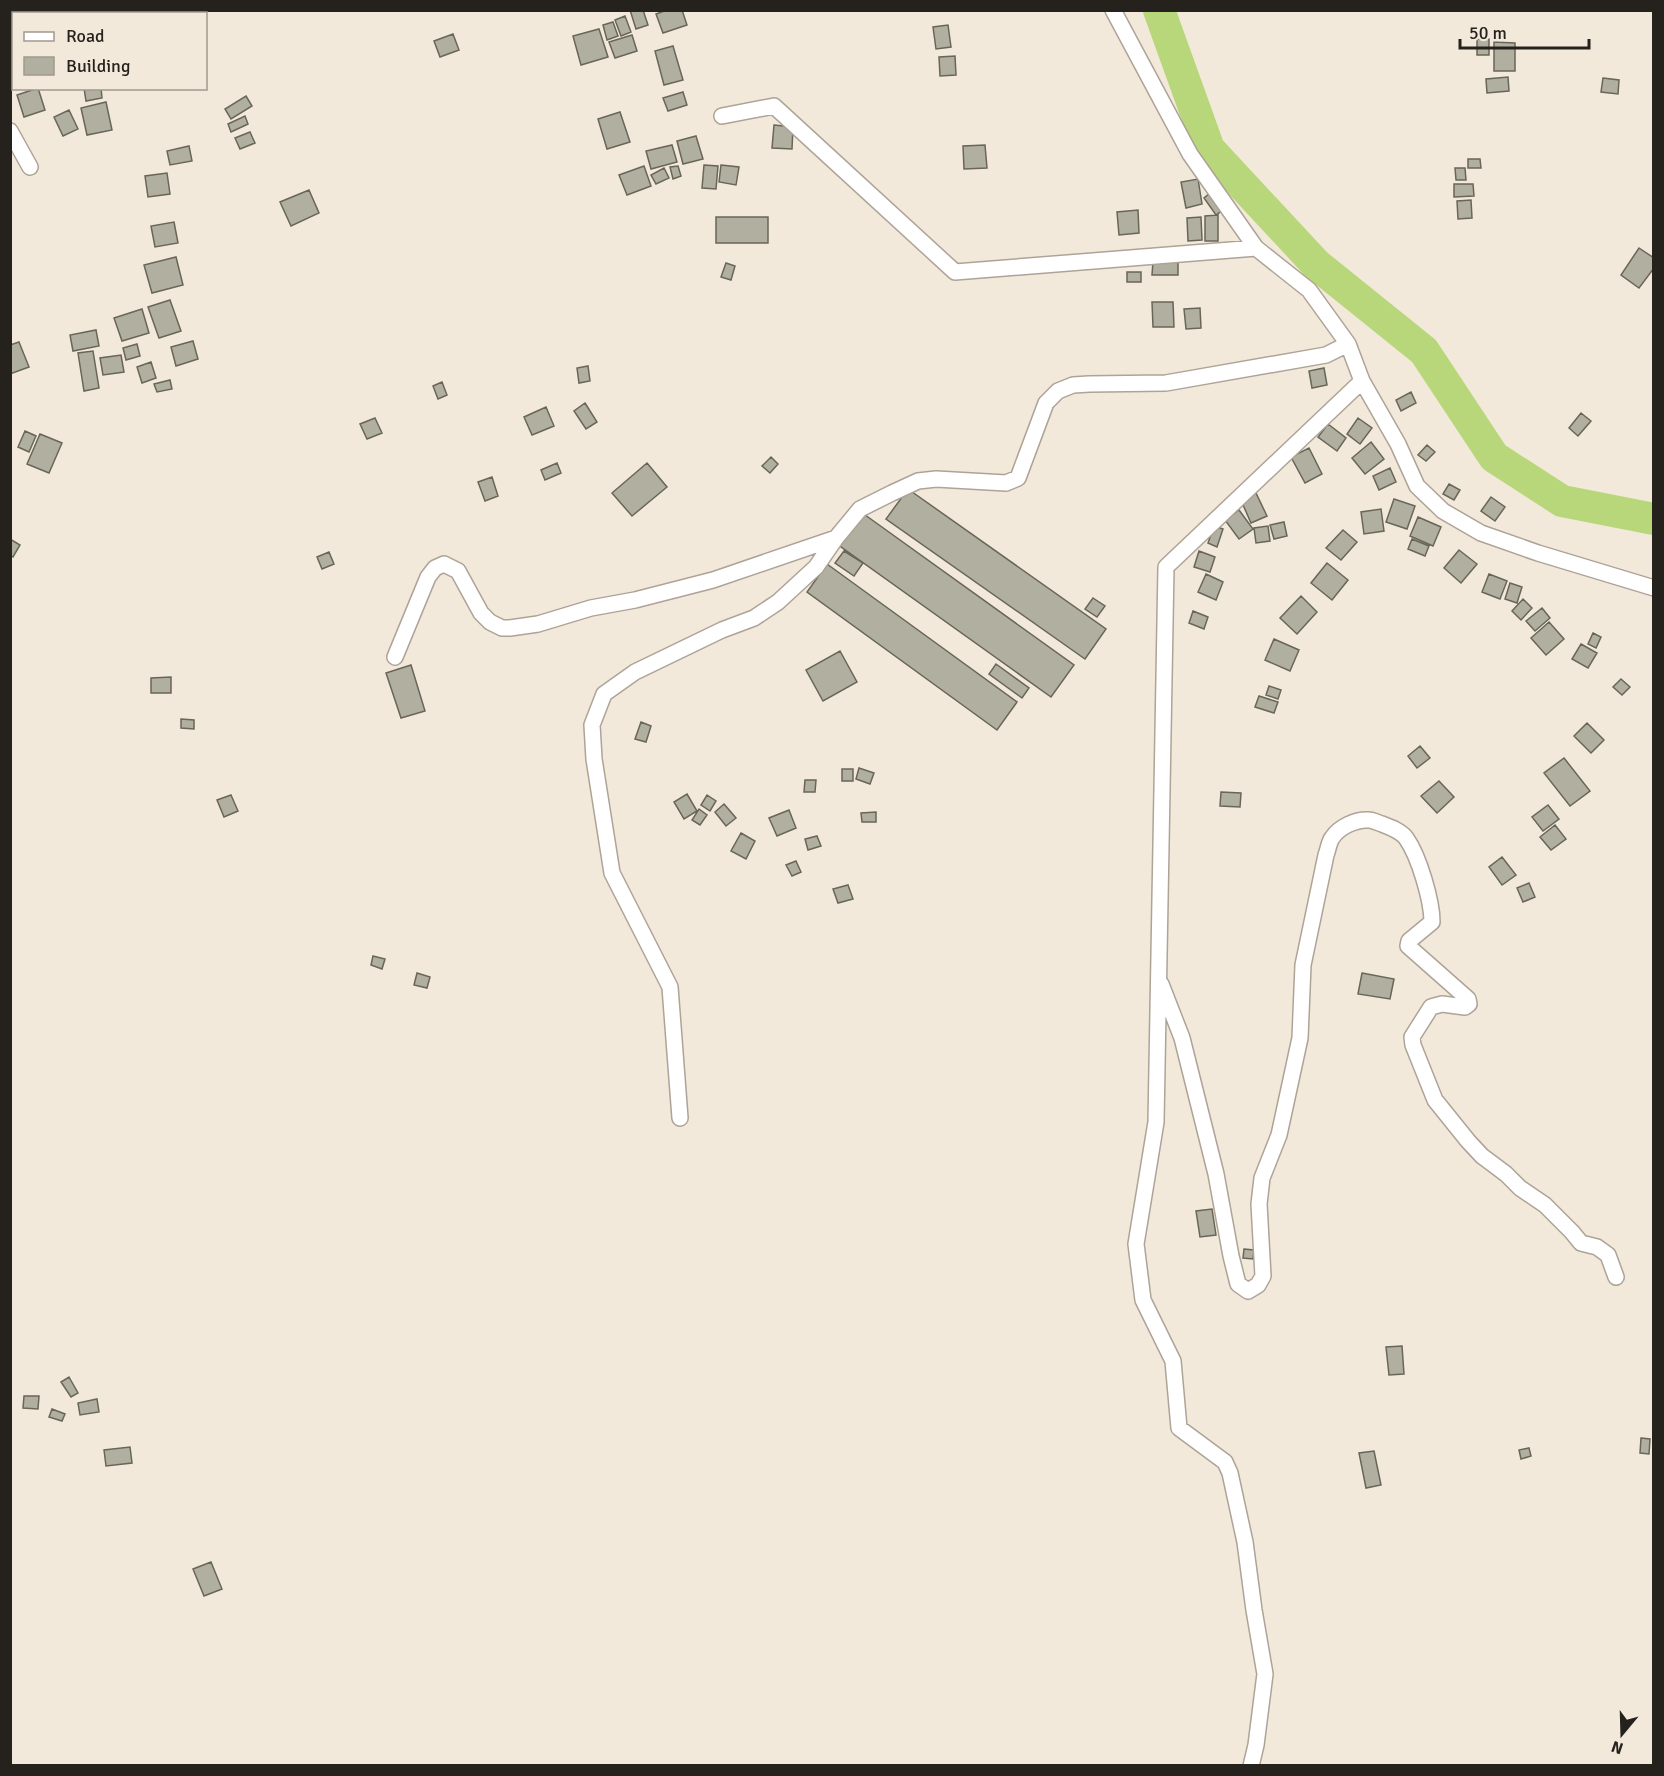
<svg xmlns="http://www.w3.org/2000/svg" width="1664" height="1776" viewBox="0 0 1664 1776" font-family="Signika,sans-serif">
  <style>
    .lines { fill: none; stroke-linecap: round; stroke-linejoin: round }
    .river { stroke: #b8d77b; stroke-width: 32 }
    .building { fill: #b1afa0; stroke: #686658; stroke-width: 1.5 }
    .street-casing { stroke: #ada397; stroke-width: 18 }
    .street { stroke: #fff; stroke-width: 15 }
  </style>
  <rect width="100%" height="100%" fill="#f3e9db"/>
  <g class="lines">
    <path class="river" d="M1159,10l50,139 107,115 108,87 70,106 68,44 92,18"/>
  </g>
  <path class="building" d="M630,10h13l5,15 -12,4z
    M667,10h15l5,15 -24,8 -7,-19z
    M625,16l6,16 -10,4 -6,-16z
    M613,22l5,14 -11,4 -4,-15z
    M948,25l3,22 -15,2 -3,-22z
    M599,29l9,28 -27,8 -8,-29z
    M453,34l6,16 -19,7 -6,-16z
    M632,35l5,16 -22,7 -6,-16z
    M1477,39h12v16h-12z
    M1494,42l21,1v28h-21z
    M673,46l10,34 -19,5 -9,-34z
    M955,56l1,19 -16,1 -1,-19z
    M1508,77l1,14 -22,2 -1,-14z
    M1603,78l16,2 -1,14 -17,-2z
    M38,88l7,22 -21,7 -7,-22z
    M84,88h17l1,10 -16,3z
    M683,92l4,13 -19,6 -5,-13z
    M246,96l6,10 -21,13 -6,-10z
    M106,102l6,28 -25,5 -6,-27z
    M69,110l9,19 -15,7 -9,-19z
    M620,112l10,30 -23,7 -9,-30z
    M245,116l3,8 -17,8 -3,-8z
    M774,125l19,2 -1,22 -20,-1z
    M250,132l5,11 -15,6 -5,-11z
    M696,136l7,23 -20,5 -6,-23z
    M672,145l5,17 -26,7 -5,-18z
    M985,145l2,23 -23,1 -1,-23z
    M189,146l3,15 -22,4 -3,-14z
    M1468,159h12l1,9h-13z
    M704,165l14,1 -2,23 -14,-1z
    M721,165l18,2 -3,18 -17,-3z
    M644,166l7,20 -24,9 -8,-20z
    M678,166l3,10 -8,3 -3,-12z
    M664,168l5,10 -13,6 -5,-9z
    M1455,168h10l1,12h-10z
    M167,173l3,21 -22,3 -3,-21z
    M1198,179l4,25 -16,4 -5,-26z
    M1454,184h19l1,12 -20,1z
    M309,190l10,23 -28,13 -11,-24z
    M1210,193l13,17 -7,5 -12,-17z
    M1471,200l1,18 -14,1 -1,-18z
    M1138,210l1,23 -20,2 -2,-23z
    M1218,215v26h-13v-25z
    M716,217h52v26h-52z
    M1201,217l1,23 -14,1 -1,-23z
    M174,222l4,21 -23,4 -4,-21z
    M1639,248l15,10v10l-15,20 -18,-13z
    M176,257l7,28 -31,8 -8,-28z
    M1153,261l25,1v13h-26z
    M726,263l9,3 -4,14 -10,-3z
    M1127,272h14v10h-14z
    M170,300l11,31 -22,7 -11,-31z
    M1152,302h21l1,25h-21z
    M1200,308l1,20 -15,1 -2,-20z
    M142,309l7,24 -27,8 -8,-23z
    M96,330l3,16 -26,5 -3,-16z
    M193,341l5,18 -22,7 -5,-19z
    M19,342l10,25 -19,7v-29z
    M137,344l3,12 -14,4 -3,-12z
    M93,351l6,37 -15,3 -6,-38z
    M121,355l3,17 -21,3 -3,-17z
    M151,362l5,16 -14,5 -5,-16z
    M588,366l2,15 -11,2 -2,-15z
    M1324,368l3,17 -15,3 -3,-17z
    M170,380l2,9 -15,3 -3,-8z
    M442,382l5,13 -9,4 -5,-13z
    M1411,392l5,11 -15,8 -5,-11z
    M585,403l12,19 -11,7 -12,-18z
    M546,407l8,19 -22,9 -8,-18z
    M1581,413l10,8 -13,15 -9,-8z
    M375,418l7,15 -15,6 -7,-15z
    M1358,418l14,10 -12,16 -13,-10z
    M1328,424l18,14 -9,13 -19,-14z
    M25,431l11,5 -7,16 -11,-5z
    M40,434l22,9 -13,30 -22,-9z
    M1371,442l13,17 -19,15 -13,-16z
    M1427,445l8,7 -9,9 -8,-6z
    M1309,448l13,26 -17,9 -14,-26z
    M771,457l7,7 -8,9 -8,-7z
    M557,463l4,10 -16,7 -4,-10z
    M647,463l20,24 -35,29 -20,-23z
    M1390,468l6,14 -17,8 -6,-14z
    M492,477l6,19 -13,5 -7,-19z
    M1449,484l11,6 -6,10 -11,-6z
    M908,489l198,140 -21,30 -199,-140z
    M1255,491l12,25 -16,7 -11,-25z
    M1491,497l14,10 -10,14 -14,-10z
    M1394,499l21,7 -8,23 -21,-7z
    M1381,509l3,22 -20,3 -3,-22z
    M1239,510l14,19 -14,10 -14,-19z
    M861,512l213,153 -23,32 -214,-153z
    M1418,517l23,10 -8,19 -23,-10z
    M1284,522l3,14 -13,3 -4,-14z
    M1214,526l9,3 -6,18 -9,-4z
    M1268,526l2,15 -14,2 -2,-15z
    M1343,530l14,12 -16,18 -15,-12z
    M10,539l10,6 -7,12 -3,-2z
    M1412,539l17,7 -4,10 -17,-7z
    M1459,550l18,14 -16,19 -17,-15z
    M844,551l19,12 -9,13 -19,-13z
    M1199,551l16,6 -5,15 -16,-5z
    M329,552l5,12 -12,5 -5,-12z
    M1327,563l21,17 -16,20 -21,-17z
    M827,564l190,138 -20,28 -190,-138z
    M1206,574l17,8 -7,18 -18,-8z
    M1489,574l18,7 -7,18 -18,-7z
    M1510,583l12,4 -5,16 -12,-4z
    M1301,596l16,16 -20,22 -17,-16z
    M1093,598l12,8 -8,11 -12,-8z
    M1523,599l9,9 -11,12 -9,-9z
    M1542,608l8,10 -15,13 -9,-10z
    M1193,611l15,6 -4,12 -15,-6z
    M1549,622l15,17 -18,16 -15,-17z
    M1593,633l8,4 -5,11 -8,-4z
    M1274,639l25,11 -9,21 -25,-11z
    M1581,644l16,9 -9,15 -16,-9z
    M840,651l17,31 -34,19 -17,-31z
    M996,664l33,24 -7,10 -33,-24z
    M411,665l14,46 -24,7 -15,-45z
    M171,677v16h-20v-15z
    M1621,679l9,8 -8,8 -9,-8z
    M1269,686l12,4 -3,9 -12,-4z
    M1259,696l19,6 -4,11 -19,-6z
    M181,719l13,1v9l-13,-1z
    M641,722l10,4 -5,16 -11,-3z
    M1587,723l17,17 -13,13 -17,-17z
    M1420,746l10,12 -13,10 -9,-12z
    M1564,758l26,33 -20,15 -26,-33z
    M859,768l15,5 -4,11 -14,-5z
    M842,769h11v12h-11z
    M805,780h11l-1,12h-11z
    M1439,781l15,16 -17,16 -16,-17z
    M1221,792l20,1 -1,14 -20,-1z
    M687,794l10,17 -13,8 -10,-17z
    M231,795l7,16 -14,6 -7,-17z
    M707,795l9,6 -6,10 -9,-6z
    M724,804l12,14 -10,8 -11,-14z
    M1548,805l11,14 -16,12 -11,-14z
    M699,809l8,6 -7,10 -8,-5z
    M789,810l7,18 -19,8 -8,-18z
    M876,812v10h-14l-1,-9z
    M1555,825l11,14 -15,11 -11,-13z
    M741,833l14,8 -9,18 -15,-8z
    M817,836l4,10 -13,4 -3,-11z
    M1502,857l14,18 -14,10 -13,-18z
    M796,861l5,11 -9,4 -6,-11z
    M1529,883l6,14 -12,5 -6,-14z
    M848,885l5,14 -15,4 -5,-14z
    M373,956l12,3 -3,10 -11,-4z
    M417,973l13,4 -3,11 -13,-3z
    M1362,973l32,6 -4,20 -32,-5z
    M1212,1209l4,26 -16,2 -4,-26z
    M1244,1249l10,1 -1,9 -10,-1z
    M1402,1346l2,28 -15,1 -3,-28z
    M69,1377l9,16 -7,4 -10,-15z
    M24,1396h15l-1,13 -15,-1z
    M97,1399l2,13 -19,3 -2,-12z
    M52,1409l13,5 -3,7 -13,-4z
    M1641,1438l9,1 -1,15 -9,-1z
    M130,1447l2,16 -26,3 -2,-16z
    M1529,1448l2,8 -10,3 -2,-9z
    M1374,1451l7,34 -15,3 -7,-35z
    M211,1562l11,27 -18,7 -11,-27z"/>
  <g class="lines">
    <g class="street-casing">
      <path id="street" d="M60,10v4
        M1113,10l77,144 66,94 53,42 39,54 14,37 36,63 19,42 26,25 38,22 57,20 116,35
        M722,116l52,-10 181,166 301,-24
        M10,131l20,36
        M395,657l33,-80 7,-9 9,-4 14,7 23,42 9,9 12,6h8l28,-4 53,-16 44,-8 78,-20 123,-42
        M1161,984l21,54 34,136 15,82 7,28 10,7 10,-6 5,-9 -4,-72 3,-26 17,-43 21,-97 3,-73 23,-110c2,-5 3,-13 6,-17 7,-11 24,-19 37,-18 4,0 9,3 13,4 8,3 19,7 24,14 13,18 26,63 26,84l-23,19 -1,5 60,53 1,5 -4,3 -23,-3 -11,3 -19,30 1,8 22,55 33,41 14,15 24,18 14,14 25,17 27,27 9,11 16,4 11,8 8,22
        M680,1118l-10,-131 -58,-114 -18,-114 -2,-34 12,-31 31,-22 87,-42 32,-12 24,-16 38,-35 20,-29 24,-29 32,-16 26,-12 18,-2 70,4 12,-5 28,-75 12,-12 15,-6 16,-1 77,-1 160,-28 22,-11
        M1251,1766l5,-21 9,-71 -11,-64 -9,-68 -15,-69 -5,-11 -46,-34 -6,-67 -30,-61 -7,-56 20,-122 10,-555 196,-186"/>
    </g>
    <use href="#street" class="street"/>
  </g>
  <rect width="1664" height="1776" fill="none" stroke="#25221d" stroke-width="24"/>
  <rect x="12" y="12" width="195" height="78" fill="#f3e9db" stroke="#a1998f" stroke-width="1.5"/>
  <rect x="24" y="32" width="30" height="9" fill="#ffffff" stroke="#a1998f" stroke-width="1.5"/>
  <text x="66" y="42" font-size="18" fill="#25221d">Road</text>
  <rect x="24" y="57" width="30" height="18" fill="#b1afa0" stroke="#a1998f" stroke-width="1.5"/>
  <text x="66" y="72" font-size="18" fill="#25221d">Building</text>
  <g transform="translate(1622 1734) rotate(199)" stroke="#f3e9db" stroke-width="4.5" paint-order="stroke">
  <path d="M0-4.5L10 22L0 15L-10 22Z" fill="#25221d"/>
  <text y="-9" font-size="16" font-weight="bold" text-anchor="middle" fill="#25221d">N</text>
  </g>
  <path d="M1460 39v9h129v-9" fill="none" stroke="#25221d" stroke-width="3"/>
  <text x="1469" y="39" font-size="18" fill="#25221d" stroke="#f3e9db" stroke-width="4.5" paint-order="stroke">50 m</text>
</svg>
